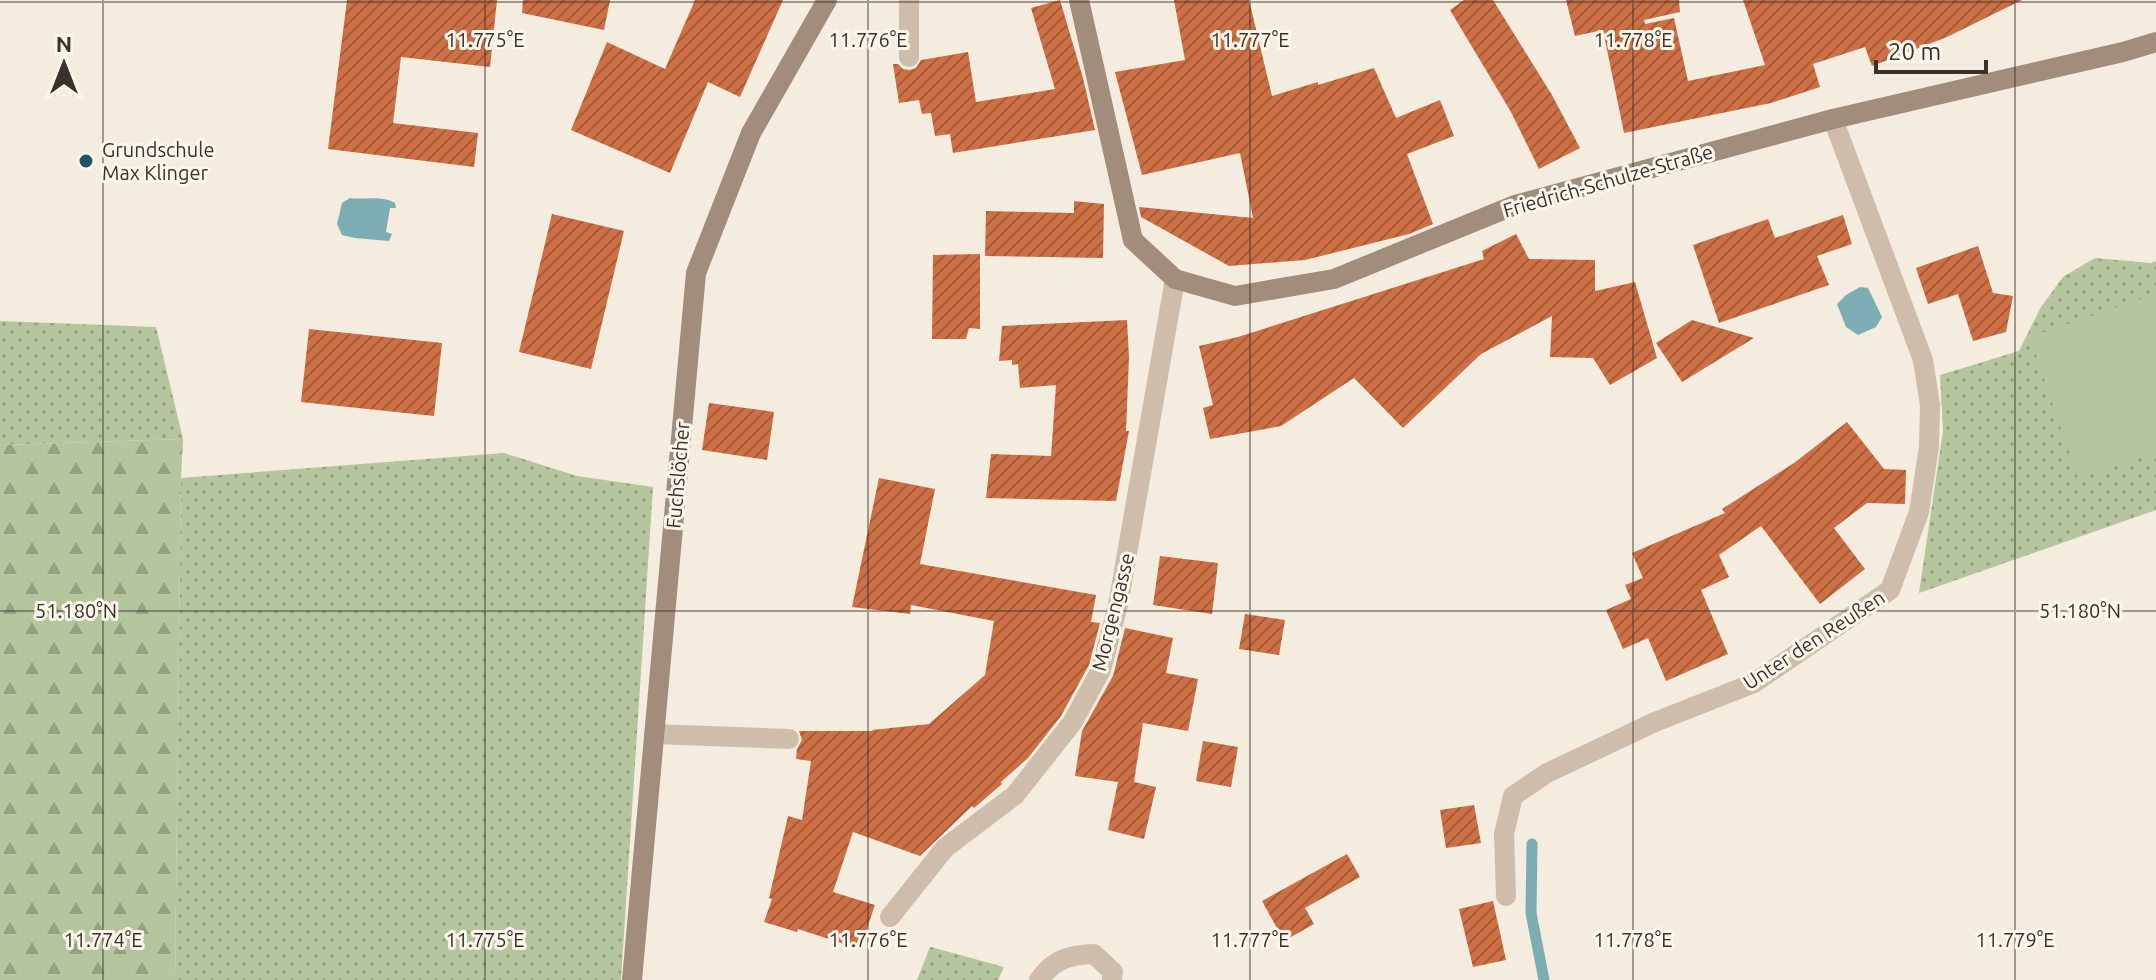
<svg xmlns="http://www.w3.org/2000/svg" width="2156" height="980" viewBox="0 0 2156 980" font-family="Ubuntu,sans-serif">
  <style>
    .grass { fill: url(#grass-dots) }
    .forest { fill: url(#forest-firs) }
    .garden { fill: #b5c59e }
    .water { fill: #7cadb4 }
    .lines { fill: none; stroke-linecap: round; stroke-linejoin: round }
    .stream { stroke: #7cadb4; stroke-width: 11 }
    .building { fill: url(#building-hatch) }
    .lane { stroke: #cebdaa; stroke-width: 20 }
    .street { stroke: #cebdaa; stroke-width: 20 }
    .secondary { stroke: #a28c7b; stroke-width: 20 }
    .ticks { fill: none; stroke: #3b302a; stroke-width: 2; stroke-opacity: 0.45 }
    .poi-dot { fill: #1c565f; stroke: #fbf6ec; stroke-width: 3 }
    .labels { text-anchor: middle; stroke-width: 6; stroke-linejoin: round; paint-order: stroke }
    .poi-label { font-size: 20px; fill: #3b302a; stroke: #fbf6ec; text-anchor: start }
    .street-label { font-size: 20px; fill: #3b302a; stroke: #fbf6ec }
    .ticks-label { font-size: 20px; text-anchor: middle; fill: #3b302a; stroke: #fbf6ec; stroke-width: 6; stroke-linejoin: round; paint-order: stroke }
  </style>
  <defs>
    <pattern id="grass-dots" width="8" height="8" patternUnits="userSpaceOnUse" patternTransform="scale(2)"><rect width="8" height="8" fill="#b5c59e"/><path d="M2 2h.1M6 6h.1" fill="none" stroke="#94a081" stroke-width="1.8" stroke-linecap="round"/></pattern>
    <pattern id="forest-firs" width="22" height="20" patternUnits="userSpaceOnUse" patternTransform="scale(2)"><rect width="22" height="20" fill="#b5c59e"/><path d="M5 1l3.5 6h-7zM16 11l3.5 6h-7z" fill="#94a081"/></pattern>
    <pattern id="building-hatch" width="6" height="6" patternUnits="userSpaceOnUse" patternTransform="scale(2)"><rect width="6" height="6" fill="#cd7045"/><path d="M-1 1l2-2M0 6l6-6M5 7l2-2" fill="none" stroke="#a85c3a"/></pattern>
  </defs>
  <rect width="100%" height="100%" fill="#f4ecdf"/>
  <path class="grass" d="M2095,258l56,5 5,-2v249l-237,83 24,-162 -3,-56 79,-24 22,-44 22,-30z
    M0,321l156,6 27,112 -183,6z
    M504,453l73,23 76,11 -32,493h-446l6,-502z
    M930,947h1l73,20 -6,13h-81z"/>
  <path class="forest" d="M183,439l-2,39 -6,502h-175v-535z"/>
  <path class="garden" d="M2156,294v158l-78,26 -48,-141z"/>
  <path class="water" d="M350,198c15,2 32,-3 45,5l1,5h-6l-4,24 6,2 -3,7 -34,-3 -13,-3 -5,-11 5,-21z
    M1860,287l8,1 14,29 -6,10 -18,8 -12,-8 -9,-23 9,-9z"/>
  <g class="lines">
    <path class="stream" d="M1532,844l-1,69 13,67"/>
  </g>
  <path class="building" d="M347,0h150l-7,67 -89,-10 -8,66 85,10 -4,34 -146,-18z
    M523,0h87l-6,30 -82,-17z
    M695,0h88l-43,97 -32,-15 -38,91 -99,-43 36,-88 58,27z
    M1060,0l23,78 12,52 -142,23 -3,-19 -15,2 -4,-23 -9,1 -3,-14 -20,3 -6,-39h5l5,5 7,1 6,-2 5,-8 47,-8 8,50 79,-13 -24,-81z
    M1174,0h75l23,96 46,-14v3l56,-17 22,50 44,-18 14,36 -47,18 26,70 -24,10 -104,26 -76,6 -88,-49 -2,-10 114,11 -13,-65 -98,22 -27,-103 70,-12z
    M1464,0h29l59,95 28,53 -41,21 -28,-57 -61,-102z
    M1566,0h113l1,12 -36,8 1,4 29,-6 14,63 77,-16 -22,-65h279l-75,37 -75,29 -7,-19 -52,17 7,23 -49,16 -147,30 -21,-103 -28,6z
    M1074,201l30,3 -1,54 -118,-2 1,-45 88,2z
    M552,214l72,17 -33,138 -72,-17z
    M1843,215l9,29 -35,12 12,29 -110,38 -26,-78 75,-26 7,19z
    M1516,234l13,25 66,1v31l40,-9 22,76 -47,27 -17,-27 -43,-1 2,-41 -71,38 -78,74 -49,-50 -73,48 -71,13 -7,-31 10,-3 -14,-59 39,-9 246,-78 -2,-8z
    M1978,246l15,47 20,3 -7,36 -33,9 -15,-47 -30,10 -12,-36z
    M980,254v75l-11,-1 -3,11h-34l1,-84z
    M1127,320l2,37 -3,74h3l-13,70 -130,-3 5,-44 60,2 5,-71 -36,3 -2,-24 -6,1v-5l-13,1 3,-35z
    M1692,320l62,18 -72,44 -26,-39z
    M309,329l133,14 -8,73 -133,-14z
    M709,403l65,9 -7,48 -65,-10z
    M1847,422l37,47 22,1 -1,34 -38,-1 -33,25 31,41 -45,35 -59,-78 -42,29 10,22 -28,13 27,64 -62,27 -18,-43 -25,11 -17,-39 25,-11 -6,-14 18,-7 -11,-25 93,-40 -3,-4 72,-46z
    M879,478l56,11 -15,75 176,31 -5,27 9,1 -11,42 -28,51 -33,42 -27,24 1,2 -28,24 -2,-2 -52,50 -67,-24 -20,60 42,13 -15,44 -62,-20 -1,3 -33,-10 8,-23 -3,-1 19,-82 14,4 9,-59 -15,-2 1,-10 5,-9 -3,-9h74l-1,-1 57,-6 56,-49 9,-54 -83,-16 -1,9 -58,-7z
    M1160,556l58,7 -6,51 -59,-9z
    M1245,614l40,6 -6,35 -40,-6z
    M1125,628l48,10 -7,35 32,6 -10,52 -45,-8 -9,59 22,5 -12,52 -36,-9 10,-48 -43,-6 7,-45 31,-55z
    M1203,741l35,6 -7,40 -35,-6z
    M1474,805l7,38 -35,5 -6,-38z
    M1347,854l13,23 -55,31 9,16 -30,17 -22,-40z
    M1493,901l13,59 -33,7 -14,-58z"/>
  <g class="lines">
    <path class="lane" d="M909,57v-57
      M654,734l135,5
      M890,917l55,-69 70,-53 57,-72 29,-53 17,-65 57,-326
      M1039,980c15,-21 30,-25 55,-26l19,18 -1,8"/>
    <path class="street" d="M1506,896l-2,-62 9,-38 34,-23 108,-51 99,-39 136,-93 29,-78 10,-65 1,-42 -7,-45 -90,-241"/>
    <path class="secondary" d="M1079,0l54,240 42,39 60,17 99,-17 181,-74 318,-86 290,-67 33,-10
      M632,980l64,-707 55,-140 76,-133"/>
  </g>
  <path class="ticks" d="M103,0v980M485,0v980M868,0v980M1250,0v980M1633,0v980M2015,0v980M0,2h2156M0,611h2156"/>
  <circle class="poi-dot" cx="86" cy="161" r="8"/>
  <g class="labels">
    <g class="poi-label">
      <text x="102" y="157">Grundschule<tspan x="102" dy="23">Max Klinger</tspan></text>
    </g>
    <g class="street-label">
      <text transform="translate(1608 181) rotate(-16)" y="7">Friedrich-Schulze-Straße</text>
      <text transform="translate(678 475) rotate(-85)" y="7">Fuchslöcher</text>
      <text transform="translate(1113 612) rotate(-76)" y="7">Morgengasse</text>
      <text transform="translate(1814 640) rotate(-33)" y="7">Unter den Reußen</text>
    </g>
  </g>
  <g class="ticks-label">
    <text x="485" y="47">11.775°E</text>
    <text x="868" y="47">11.776°E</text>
    <text x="1250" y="47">11.777°E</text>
    <text x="1633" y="47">11.778°E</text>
    <text x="76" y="618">51.180°N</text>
    <text x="2080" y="618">51.180°N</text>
    <text x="103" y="947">11.774°E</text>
    <text x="485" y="947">11.775°E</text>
    <text x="868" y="947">11.776°E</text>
    <text x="1250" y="947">11.777°E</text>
    <text x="1633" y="947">11.778°E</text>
    <text x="2015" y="947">11.779°E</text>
  </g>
  <g transform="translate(64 64)" stroke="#fbf6ec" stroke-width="6" paint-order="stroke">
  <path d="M0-6L14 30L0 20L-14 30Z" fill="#3b302a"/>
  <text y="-12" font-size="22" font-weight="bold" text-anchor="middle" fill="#3b302a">N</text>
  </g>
  <path d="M1876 60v12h110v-12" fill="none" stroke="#3b302a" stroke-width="4"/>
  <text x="1888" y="60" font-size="24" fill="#3b302a" stroke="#fbf6ec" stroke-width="6" paint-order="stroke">20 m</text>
</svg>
